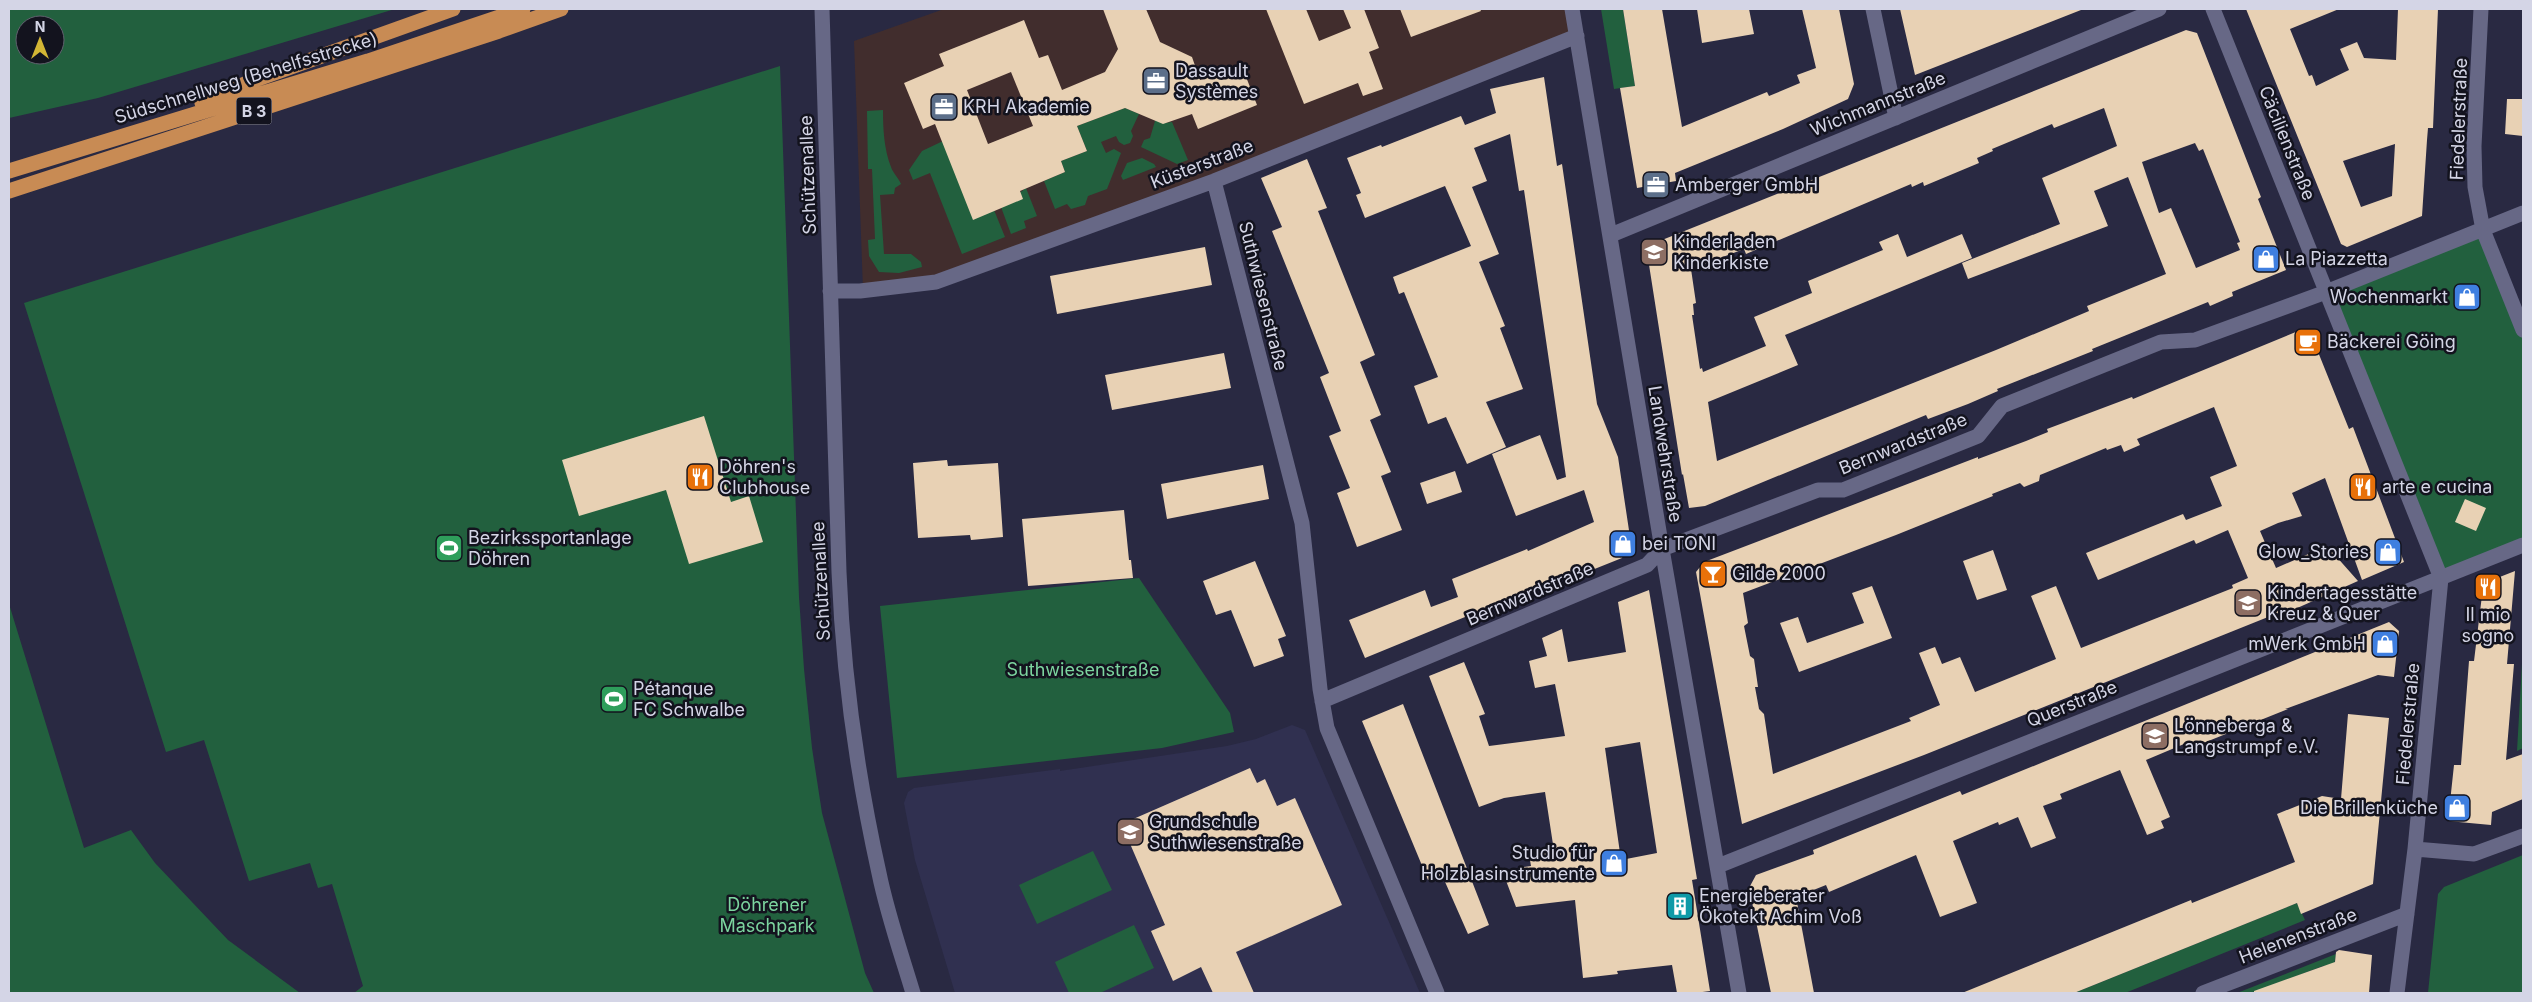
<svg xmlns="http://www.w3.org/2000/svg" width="2532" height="1002" viewBox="0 0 2532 1002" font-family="Inter,sans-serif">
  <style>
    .commercial { fill: #412d2d }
    .built { fill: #303050 }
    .green { fill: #22603e; fill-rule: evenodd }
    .building { fill: #e8d1b4; fill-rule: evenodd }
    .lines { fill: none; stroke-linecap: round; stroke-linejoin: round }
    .minor { stroke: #676886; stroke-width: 15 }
    .highway { stroke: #c88b54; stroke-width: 15 }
    .labels { text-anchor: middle; stroke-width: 5; stroke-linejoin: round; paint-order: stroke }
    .shield { fill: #13131e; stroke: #9a9baa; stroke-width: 1 }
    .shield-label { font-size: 16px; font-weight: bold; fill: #d4d5e6 }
    .poi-label { font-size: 18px; fill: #d4d5e6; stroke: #13131e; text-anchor: start }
    .street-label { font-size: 18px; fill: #d4d5e6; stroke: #13131e }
    .park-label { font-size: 18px; fill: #7cd59f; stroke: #13131e }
  </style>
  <rect width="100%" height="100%" fill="#292942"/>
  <path class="commercial" d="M944,9h628l5,27 -641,246 -73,8 -9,-249z"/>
  <path class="built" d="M1292,725l13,5 115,263h-465l-40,-133 -11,-57 4,-11 6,-4 146,-19v2l167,-25 29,-7z"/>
  <path class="green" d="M9,9h386l-297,89 -89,20zM25,25h30v30h-30z
    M1601,9h22l12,77 -21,3z
    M780,66l19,531 5,72 8,79 10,65 43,160 9,20h-520l9,-7 -31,-102 -14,4 -8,-25 -61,18 -45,-141 -38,12 -142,-449z
    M1125,108l14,6 -8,17 2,5 -3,7 -6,2 -5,-3 -3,-6 -15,6 5,11 8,-4 7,4 -14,36 -19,7 -3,9 -14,4 -4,-5 -12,5 -11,-28 21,-9 -4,-11 26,-10 -10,-25z
    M883,110c0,19 1,39 8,57 2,6 7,10 10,17l-6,4 -1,6 -14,1 4,59h27l10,8 1,5 -23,6 -20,-1 -10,-16 -1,-16 7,-1 -3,-70h-4l-1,-58z
    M1163,117l3,6 6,-1 16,38 -11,4 -36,-17 3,-7 6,-2 5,-17z
    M943,141l51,69 11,27 -43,17 -32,-81 -17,7 -4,-10 13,-19z
    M1142,158l12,6 2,3 -33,13 -2,-4 6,-13z
    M1026,188l11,28 -13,5 2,7 -15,6 -10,-27z
    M2483,230l40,100v215l-82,33 -115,-286z
    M1139,578l91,135 4,19 -72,16 -265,30 -17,-172z
    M9,604l75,244 47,-18 24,33 73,77 72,53h-291z
    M2523,646v102l-6,3z
    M1093,851l19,39 -75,34 -18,-39z
    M2523,855v138h-95l10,-99 6,-7z
    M2297,903l8,17 -180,73h-51z
    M1134,925l20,43 -54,25h-31l-14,-31z
    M2336,954l-2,11 -11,1 -72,27h-14z"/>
  <path class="building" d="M1103,9h43l14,33 32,15 8,23 41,-16 16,41 -59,24 -6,-15 -29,10 -38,-16 -48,18 10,25 -26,10 4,11 -45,19 3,8 -50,21 -38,-96 -12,5 -19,-46 40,-17 -5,-12 85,-34 15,38 9,-3 14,35 43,-18 13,-23zM1011,72l22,54 -45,18 -21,-54z
    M1266,9h40l13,32 32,-13 -8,-19h21l15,39 -10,4 14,37 -20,7 -5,-13 -54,21z
    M1400,9h80l1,2 -70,26z
    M1623,9h39l20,118 85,-35 2,4 31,-13 -3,-8 19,-7 -14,-59h37l15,75 -6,15 -65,30 -108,44 1,8 -39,7 -17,-100 15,-2z
    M1697,9h52l5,25 -52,9z
    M1900,9h181v1l-166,65z
    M2246,9h93l-49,20 19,47 3,-1 4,11 33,-16 -9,-21 17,-7 7,16 32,2 2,-51h40l-5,119h-5l-1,12 -5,76 -75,31 -6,-3zM2395,144l-3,52 -31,11 -18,-46z
    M2186,30l11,3 64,164 -3,2 28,71 -54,22 1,4 -23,10 -2,-4 -116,47 1,2 -96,38 1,2 -30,13 -40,15 -2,-4 -221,91 -16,2 -6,-34 -1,1 -35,-223 5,-8zM2104,108l13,38 -75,32 18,46 -98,39 6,16 140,-53 -14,-35 34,-14 38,97 -79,32 2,5 -93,39 -279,111 -9,-59 90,-37 -13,-30 187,-77 -10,-24 -55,23 -9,-23 -19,8 4,8 -75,31 4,12 -58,24 12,29 -63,26 -1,-4 -2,1 -8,-54h2l-1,-11 3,-1 -5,-34 53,-20 2,5 165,-70 1,3 11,-5 1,4 55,-23 -2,-5 16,-7 -1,-2 60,-25 2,4zM2195,143l4,8 4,-2 37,93 -3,1 3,7 -44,18 -25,-60 -12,5 -17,-51z
    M1544,77l13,89 5,-2 35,240 21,53 12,80 -8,21 -30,12 -3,-4 -224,92 -16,-38 76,-30 6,17 27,-10 -6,-18 75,-30 1,2 66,-29 -10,-32 -68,26 -24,-62 48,-19 17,45 9,-3 -42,-287 -5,1 -9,-57 -36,14 13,33 -15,6 27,67 -20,8 26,64 -5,2 23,61 -37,13 20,45 -39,17 -21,-47 -18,7 -14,-38 24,-9 -34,-85 -5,2 -6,-17 78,-31 -26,-60 -80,32 -9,-23 5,-2 -14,-35 34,-13 1,2 79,-31 4,9 31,-12 -6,-24z
    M2507,99h16v37l-18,-2z
    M1307,159l20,49 -9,3 57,144 -15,7 21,53 -11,5 21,52 -10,4 21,54 -45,17 -20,-54 13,-5 -21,-52 12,-5 -21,-54 9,-4 -57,-142 10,-4 -21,-49z
    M1205,247l7,38 -155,29 -7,-38z
    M2303,329l7,3 39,97 4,-2 51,135 -42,18 -37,-102 -33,15 10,23 -24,7 -18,8 16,37 51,-22 31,35 -74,33 -1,-3 -359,144 -182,69 -46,-252 8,-10 274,-105v2l48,-18 22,-9 -1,-3 85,-32 1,2zM2214,407l23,59 -27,11 12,29 -36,14 -3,-6 -97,39 12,27 96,-40 2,4 32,-14 20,48 -16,7 1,3 -152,60 -25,-62 -25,10 25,63 -81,33 -15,-35 -18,7 -7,-17 -16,6 21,52 -31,13 2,3 -138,53 -9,-60 -5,-5 -4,-22h3l-4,-28 -4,-3 -6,-30 4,-3 -5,-30 153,-58 97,-39 -1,-2 28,-11 4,4 15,-6 1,-6 66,-27 1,2 14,-5 3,7 16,-7 -3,-6z
    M1224,353l7,35 -119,22 -7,-35z
    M704,416l27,86 18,-6 14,46 -74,22 -23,-74 -87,26 -17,-56z
    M947,460l1,6 50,-3 5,74 -32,3 -1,-5 -52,3 -5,-75z
    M1263,465l6,34 -102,20 -6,-35z
    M1455,471l7,21 -35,12 -7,-21z
    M2465,499l21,9 -10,23 -21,-9z
    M1124,510l5,50h2l2,18 -105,8 -6,-67z
    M1993,550l14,40 -30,10 -14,-39z
    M1255,561l31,75 -8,3 6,17 -30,11 -23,-57 -15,5 -13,-34z
    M2515,571l-8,93h7l-8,96 17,-6v45l-31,13 -1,13 -43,-4 6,-56h7l8,-104h5l9,-74 4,-5z
    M1872,586l20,52 -93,34 -19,-49 18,-6 9,26 57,-20 -12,-30z
    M1649,590l48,289 -5,1 18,111 -15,2h-18l-5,-28 -55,6 1,3 -35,4 -8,-78 -59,7 -11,-29 18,-8v-3l8,-1 -2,-12 25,-3 -9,-59 -41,6 -25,9 -50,-131 35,-14 21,52 -6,2 10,30 76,-10 -10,-52 -20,4 -6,-27 18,-5 -5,-18 20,-9 6,33 58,-10 -8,-50zM1640,742l17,111 -36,7 -16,-112z
    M2389,622l10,9 -5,46 -16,-2 -93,34h3l-102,41 -2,-6 -38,16 24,57 -9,4 3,7 -17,7 -27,-65 -60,24 2,5 -19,7 13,32 -25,10 -13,-31 -19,8 -1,-3 -45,19 24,62 -37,14 -24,-62 -87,37 -3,-7 -30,12 18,96h-43l-22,-105 7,-13 58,-21 -1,-4 147,-59 2,4z
    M1403,704l86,221 -21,9 -26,-59 -14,5 -66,-159z
    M2348,714l41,4 -16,166 -72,30 -4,-11 -223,90h-112l229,-93 1,3 103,-41 -18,-48 45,-18 19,3z
    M1250,768l7,15 8,-4 12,27 18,-8 47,107 -106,47 18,41h-41l-12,-26 -28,14 -22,-50 14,-6 -37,-86 10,-5 -7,-14z
    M2339,950l33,5 -3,38h-115v-2l81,-29 1,-10z"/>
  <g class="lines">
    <path class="minor" d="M822,9l17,563c4,101 18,202 40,301 8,40 22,80 34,120
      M1572,9l90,540 77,444
      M1873,9l23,109
      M2213,9l228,569 -26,271 -18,144
      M2481,9l-7,137 1,41 8,43 40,100
      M1214,181l88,342 18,166 7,39 110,265
      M1611,235l548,-226
      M830,291h30l76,-9 278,-101 363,-145
      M1322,701l325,-136 15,-16 156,-59h25l135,-54 24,-30 159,-64 34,-2 131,-48 197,-79
      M2415,849l59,5 49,-18
      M1718,866l805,-321
      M2203,993l204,-79"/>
    <path class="highway" d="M202,103l47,-21 204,-73
      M9,171l359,-110 155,-52
      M9,191l490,-160 62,-22"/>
  </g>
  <defs>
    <g id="office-square" transform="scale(1.4375)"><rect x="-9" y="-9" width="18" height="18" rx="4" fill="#5c6f8a" stroke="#13131e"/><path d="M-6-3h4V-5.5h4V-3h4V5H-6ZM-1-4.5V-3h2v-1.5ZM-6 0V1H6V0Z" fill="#fff"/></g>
    <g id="school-square" transform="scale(1.4375)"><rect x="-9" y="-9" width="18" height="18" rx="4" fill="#8d6e63" stroke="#13131e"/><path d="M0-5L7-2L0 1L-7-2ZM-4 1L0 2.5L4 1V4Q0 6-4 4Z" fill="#fff"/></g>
    <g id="shop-square" transform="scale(1.4375)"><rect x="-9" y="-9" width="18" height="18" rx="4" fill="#3f7fe0" stroke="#13131e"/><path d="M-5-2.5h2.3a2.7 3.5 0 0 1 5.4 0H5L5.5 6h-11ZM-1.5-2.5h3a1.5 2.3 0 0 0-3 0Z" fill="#fff"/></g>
    <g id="cafe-square" transform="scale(1.4375)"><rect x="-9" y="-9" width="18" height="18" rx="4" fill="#e8710a" stroke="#13131e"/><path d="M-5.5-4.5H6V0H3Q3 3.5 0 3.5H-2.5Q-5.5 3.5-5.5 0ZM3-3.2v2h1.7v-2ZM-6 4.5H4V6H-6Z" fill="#fff"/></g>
    <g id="restaurant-square" transform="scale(1.4375)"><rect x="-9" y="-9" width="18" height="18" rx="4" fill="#e8710a" stroke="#13131e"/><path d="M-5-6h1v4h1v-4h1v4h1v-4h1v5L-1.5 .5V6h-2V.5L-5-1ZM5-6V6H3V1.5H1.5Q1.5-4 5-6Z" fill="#fff"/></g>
    <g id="stadium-square" transform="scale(1.4375)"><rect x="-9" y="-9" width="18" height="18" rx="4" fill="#2e9e5b" stroke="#13131e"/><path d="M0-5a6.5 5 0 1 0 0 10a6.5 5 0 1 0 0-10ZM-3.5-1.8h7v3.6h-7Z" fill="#fff"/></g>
    <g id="bar-square" transform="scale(1.4375)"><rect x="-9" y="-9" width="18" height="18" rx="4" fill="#e8710a" stroke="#13131e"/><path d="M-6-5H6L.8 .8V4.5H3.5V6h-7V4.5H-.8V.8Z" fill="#fff"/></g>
    <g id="building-square" transform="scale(1.4375)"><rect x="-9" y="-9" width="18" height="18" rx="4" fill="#0f9aa8" stroke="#13131e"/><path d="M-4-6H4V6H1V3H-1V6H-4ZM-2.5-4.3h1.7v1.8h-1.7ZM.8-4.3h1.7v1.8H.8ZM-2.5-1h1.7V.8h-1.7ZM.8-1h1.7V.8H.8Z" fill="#fff"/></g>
  </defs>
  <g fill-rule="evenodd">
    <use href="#office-square" x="1156" y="81"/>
    <use href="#office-square" x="944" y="107"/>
    <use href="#office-square" x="1656" y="185"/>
    <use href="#school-square" x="1654" y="252"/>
    <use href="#shop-square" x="2266" y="259"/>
    <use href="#shop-square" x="2467" y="297"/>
    <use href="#cafe-square" x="2308" y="342"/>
    <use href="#restaurant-square" x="700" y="477"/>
    <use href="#restaurant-square" x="2363" y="487"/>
    <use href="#shop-square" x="1623" y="544"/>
    <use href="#stadium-square" x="449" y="548"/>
    <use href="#shop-square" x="2388" y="552"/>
    <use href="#bar-square" x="1713" y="574"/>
    <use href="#restaurant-square" x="2488" y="587"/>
    <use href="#school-square" x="2248" y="603"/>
    <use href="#shop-square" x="2385" y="644"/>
    <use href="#stadium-square" x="614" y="699"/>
    <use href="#school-square" x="2155" y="736"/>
    <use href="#shop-square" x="2457" y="808"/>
    <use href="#school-square" x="1130" y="832"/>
    <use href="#shop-square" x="1614" y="863"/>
    <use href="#building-square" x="1680" y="906"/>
  </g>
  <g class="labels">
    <rect class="shield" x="236.5" y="97.5" width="35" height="27" rx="4"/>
    <g class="shield-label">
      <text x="254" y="117">B 3</text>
    </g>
    <g class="poi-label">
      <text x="1175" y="77">Dassault<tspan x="1175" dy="21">Systèmes</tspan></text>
      <text x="963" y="113">KRH Akademie</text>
      <text x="1675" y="191">Amberger GmbH</text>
      <text x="1673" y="248">Kinderladen<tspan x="1673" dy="21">Kinderkiste</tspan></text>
      <text x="2285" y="265">La Piazzetta</text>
      <text x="2448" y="303" text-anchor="end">Wochenmarkt</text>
      <text x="2327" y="348">Bäckerei Göing</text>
      <text x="719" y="473">Döhren's<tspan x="719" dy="21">Clubhouse</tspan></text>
      <text x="2382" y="493">arte e cucina</text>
      <text x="468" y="544">Bezirkssportanlage<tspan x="468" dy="21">Döhren</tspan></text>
      <text x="1642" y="550">bei TONI</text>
      <text x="2369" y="558" text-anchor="end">Glow_Stories</text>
      <text x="1732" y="580">Gilde 2000</text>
      <text x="2267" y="599">Kindertagesstätte<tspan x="2267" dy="21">Kreuz &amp; Quer</tspan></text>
      <text x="2488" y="621" text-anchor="middle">Il mio<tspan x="2488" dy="21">sogno</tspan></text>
      <text x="2366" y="650" text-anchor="end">mWerk GmbH</text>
      <text x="633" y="695">Pétanque<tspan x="633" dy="21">FC Schwalbe</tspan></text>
      <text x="2174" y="732">Lönneberga &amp;<tspan x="2174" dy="21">Langstrumpf e.V.</tspan></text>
      <text x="2438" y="814" text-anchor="end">Die Brillenküche</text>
      <text x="1149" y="828">Grundschule<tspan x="1149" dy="21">Suthwiesenstraße</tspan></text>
      <text x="1595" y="859" text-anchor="end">Studio für<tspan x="1595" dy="21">Holzblasinstrumente</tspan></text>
      <text x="1699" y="902">Energieberater<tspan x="1699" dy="21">Ökotekt Achim Voß</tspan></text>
    </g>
    <g class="street-label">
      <text transform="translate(246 78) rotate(-17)" y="6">Südschnellweg (Behelfsstrecke)</text>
      <text transform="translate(1878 104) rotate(-22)" y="6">Wichmannstraße</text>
      <text transform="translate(2459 119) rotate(-88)" y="6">Fiedelerstraße</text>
      <text transform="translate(2287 143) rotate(68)" y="6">Cäcilienstraße</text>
      <text transform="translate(1202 164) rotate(-21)" y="6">Küsterstraße</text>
      <text transform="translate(808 175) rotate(-92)" y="6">Schützenallee</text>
      <text transform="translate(1263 296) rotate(76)" y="6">Suthwiesenstraße</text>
      <text transform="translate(1903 444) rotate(-22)" y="6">Bernwardstraße</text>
      <text transform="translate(1665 454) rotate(81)" y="6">Landwehrstraße</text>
      <text transform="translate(821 581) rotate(-93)" y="6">Schützenallee</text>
      <text transform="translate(1530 594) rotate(-23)" y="6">Bernwardstraße</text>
      <text transform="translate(2072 704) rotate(-22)" y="6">Querstraße</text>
      <text transform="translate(2408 724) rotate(-85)" y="6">Fiedelerstraße</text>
      <text transform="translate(2298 936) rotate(-21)" y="6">Helenenstraße</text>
    </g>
    <g class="park-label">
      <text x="1083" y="676">Suthwiesenstraße</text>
      <text x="767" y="911">Döhrener<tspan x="767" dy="21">Maschpark</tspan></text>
    </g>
  </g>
  <rect width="2532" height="1002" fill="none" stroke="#d4d5e6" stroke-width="20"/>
  <g transform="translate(40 40)"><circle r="24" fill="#13131e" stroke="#60616e"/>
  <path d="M0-4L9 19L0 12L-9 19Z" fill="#d3b635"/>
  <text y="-8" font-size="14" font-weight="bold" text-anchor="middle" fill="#d4d5e6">N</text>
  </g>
</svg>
